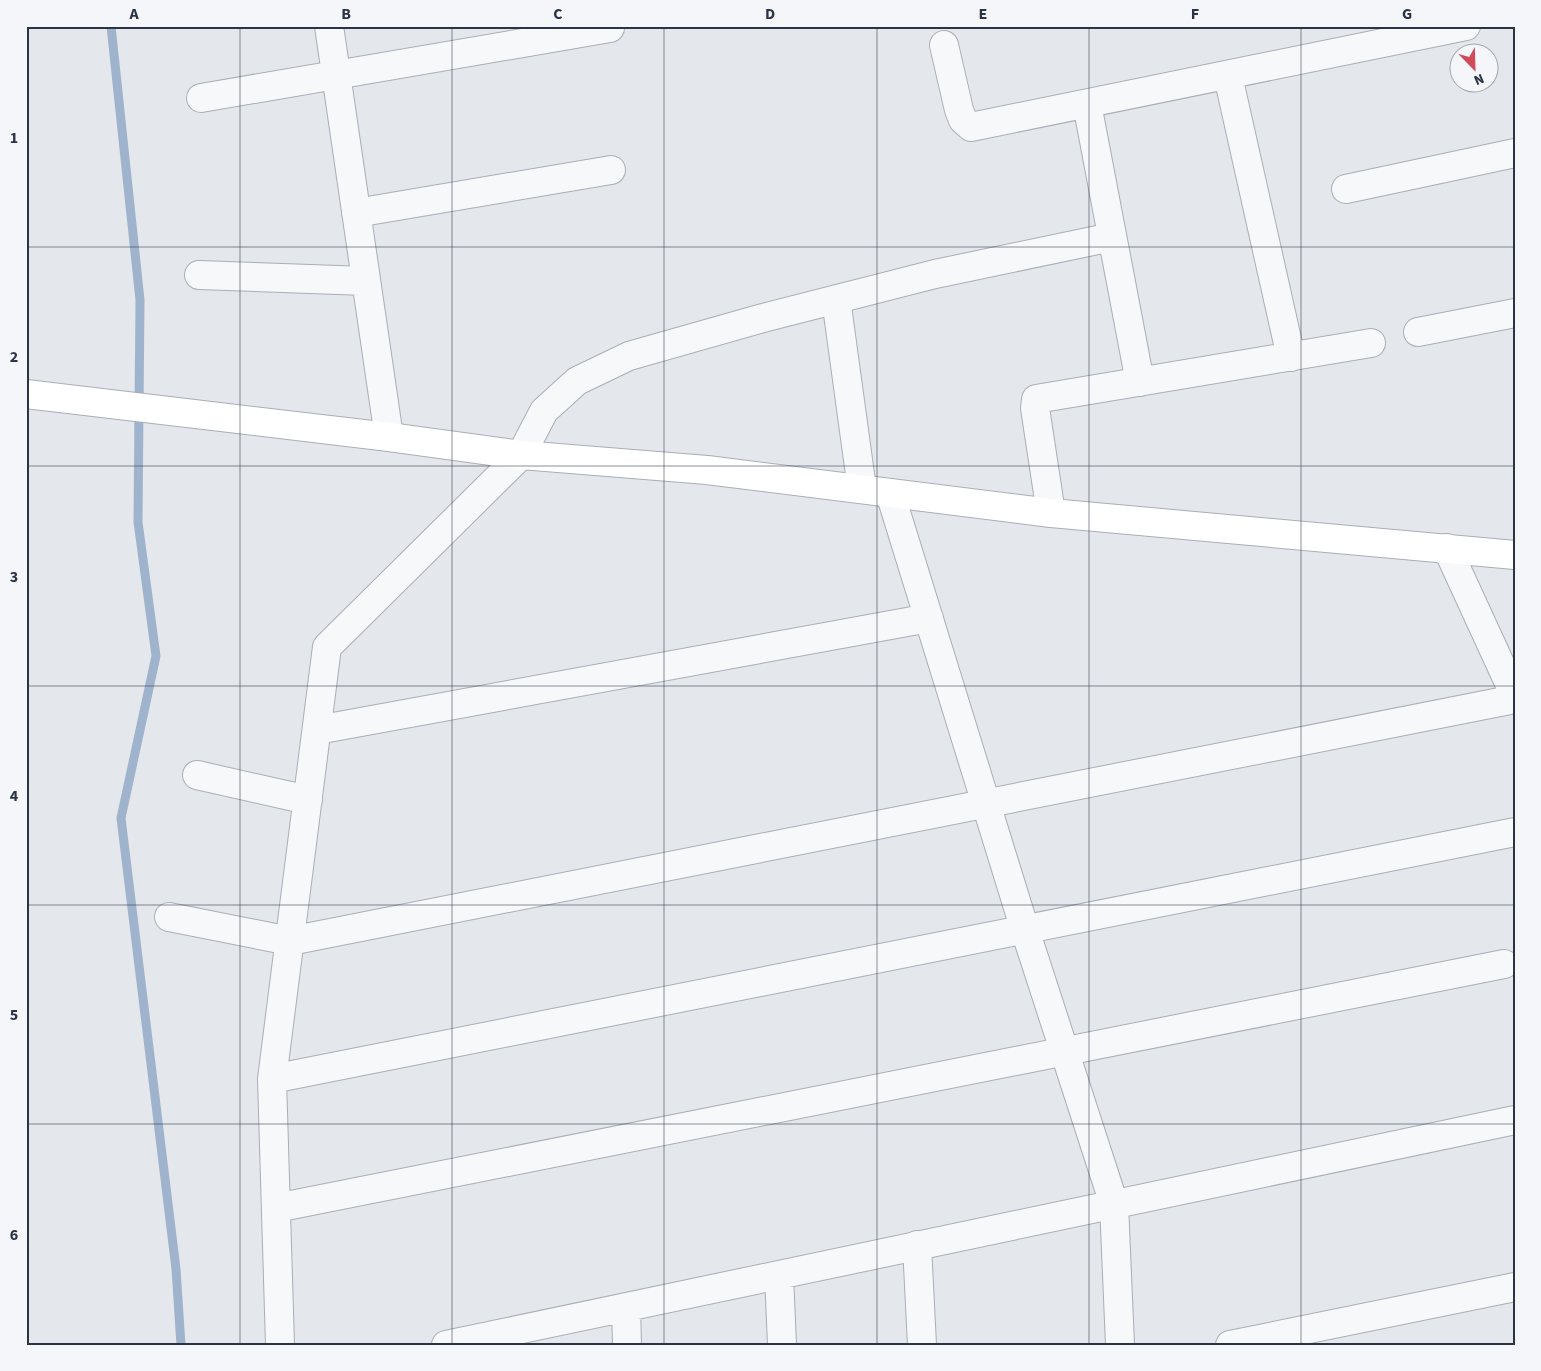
<svg xmlns="http://www.w3.org/2000/svg" width="1541" height="1371" viewBox="0 0 1541 1371" font-family="'Source Sans 3',sans-serif">
  <style>
    .lines { fill: none; stroke-linecap: round; stroke-linejoin: round }
    .stream { stroke: #9fb4cc; stroke-width: 9 }
    .street-casing { stroke: #a9aeb7; stroke-width: 30 }
    .secondary-casing { stroke: #a9aeb7; stroke-width: 30 }
    .street { stroke: #f7f8fa; stroke-width: 28 }
    .secondary { stroke: #fff; stroke-width: 28 }
    .grid { fill: none; stroke: #2b3445; stroke-width: 1; stroke-opacity: 0.55 }
    .neatline { fill: none; stroke: #2b3445; stroke-width: 2 }
    .grid-label { font-size: 16px; text-anchor: middle; font-weight: bold; fill: #2b3445 }
  </style>
  <rect width="100%" height="100%" fill="#e4e7ec"/>
  <g class="lines">
    <path class="stream" d="M111,26l29,274 -2,222 18,134 -35,162 55,451 5,76"/>
    <g class="street-casing">
      <path id="street" d="M329,26l60,411
        M944,45l15,65 4,10 8,7 495,-101
        M1228,76l63,281
        M201,98l409,-70
        M1087,104l53,278
        M1346,189l169,-36
        M356,213l255,-43
        M1112,237l-177,37 -172,44 -134,38 -52,25 -33,30 -23,44 -194,192 -55,432 1243,-247
        M199,275l167,6
        M836,299l26,190
        M1418,332l97,-19
        M890,493l135,437 89,274 6,141
        M1051,513l-16,-105 1,-9 335,-56
        M1447,548l68,148
        M317,730l612,-112
        M197,775l111,25
        M169,917l121,24 1225,-242
        M272,1079l8,266
        M276,1208l1228,-244
        M917,1245l5,100
        M779,1275l3,70
        M626,1307l1,38
        M446,1345l1069,-225
        M1230,1345l285,-58"/>
    </g>
    <g class="secondary-casing">
      <path id="secondary" d="M26,394l363,43 132,18 186,15 344,43 464,42"/>
    </g>
    <use href="#street" class="street"/>
    <use href="#secondary" class="secondary"/>
  </g>
  <path class="grid" d="M240,26v1319M452,26v1319M664,26v1319M877,26v1319M1089,26v1319M1301,26v1319M26,247h1489M26,466h1489M26,686h1489M26,905h1489M26,1124h1489"/>
  <rect width="1541" height="1371" fill="none" stroke="#f4f6f9" stroke-width="55"/>
  <g transform="translate(1474 68) rotate(157)"><circle r="24" fill="#f4f6f9" stroke="#a4a8b1"/>
  <path d="M0-4L9 19L0 12L-9 19Z" fill="#d1495b"/>
  <text y="-8" font-size="14" font-weight="bold" text-anchor="middle" fill="#2b3445">N</text>
  </g>
  <rect x="28" y="28" width="1486" height="1316" class="neatline"/>
  <g class="grid-label">
    <text x="134" y="19">A</text>
    <text x="346" y="19">B</text>
    <text x="558" y="19">C</text>
    <text x="770" y="19">D</text>
    <text x="983" y="19">E</text>
    <text x="1195" y="19">F</text>
    <text x="1407" y="19">G</text>
    <text x="14" y="143">1</text>
    <text x="14" y="362">2</text>
    <text x="14" y="582">3</text>
    <text x="14" y="801">4</text>
    <text x="14" y="1020">5</text>
    <text x="14" y="1240">6</text>
  </g>
</svg>
